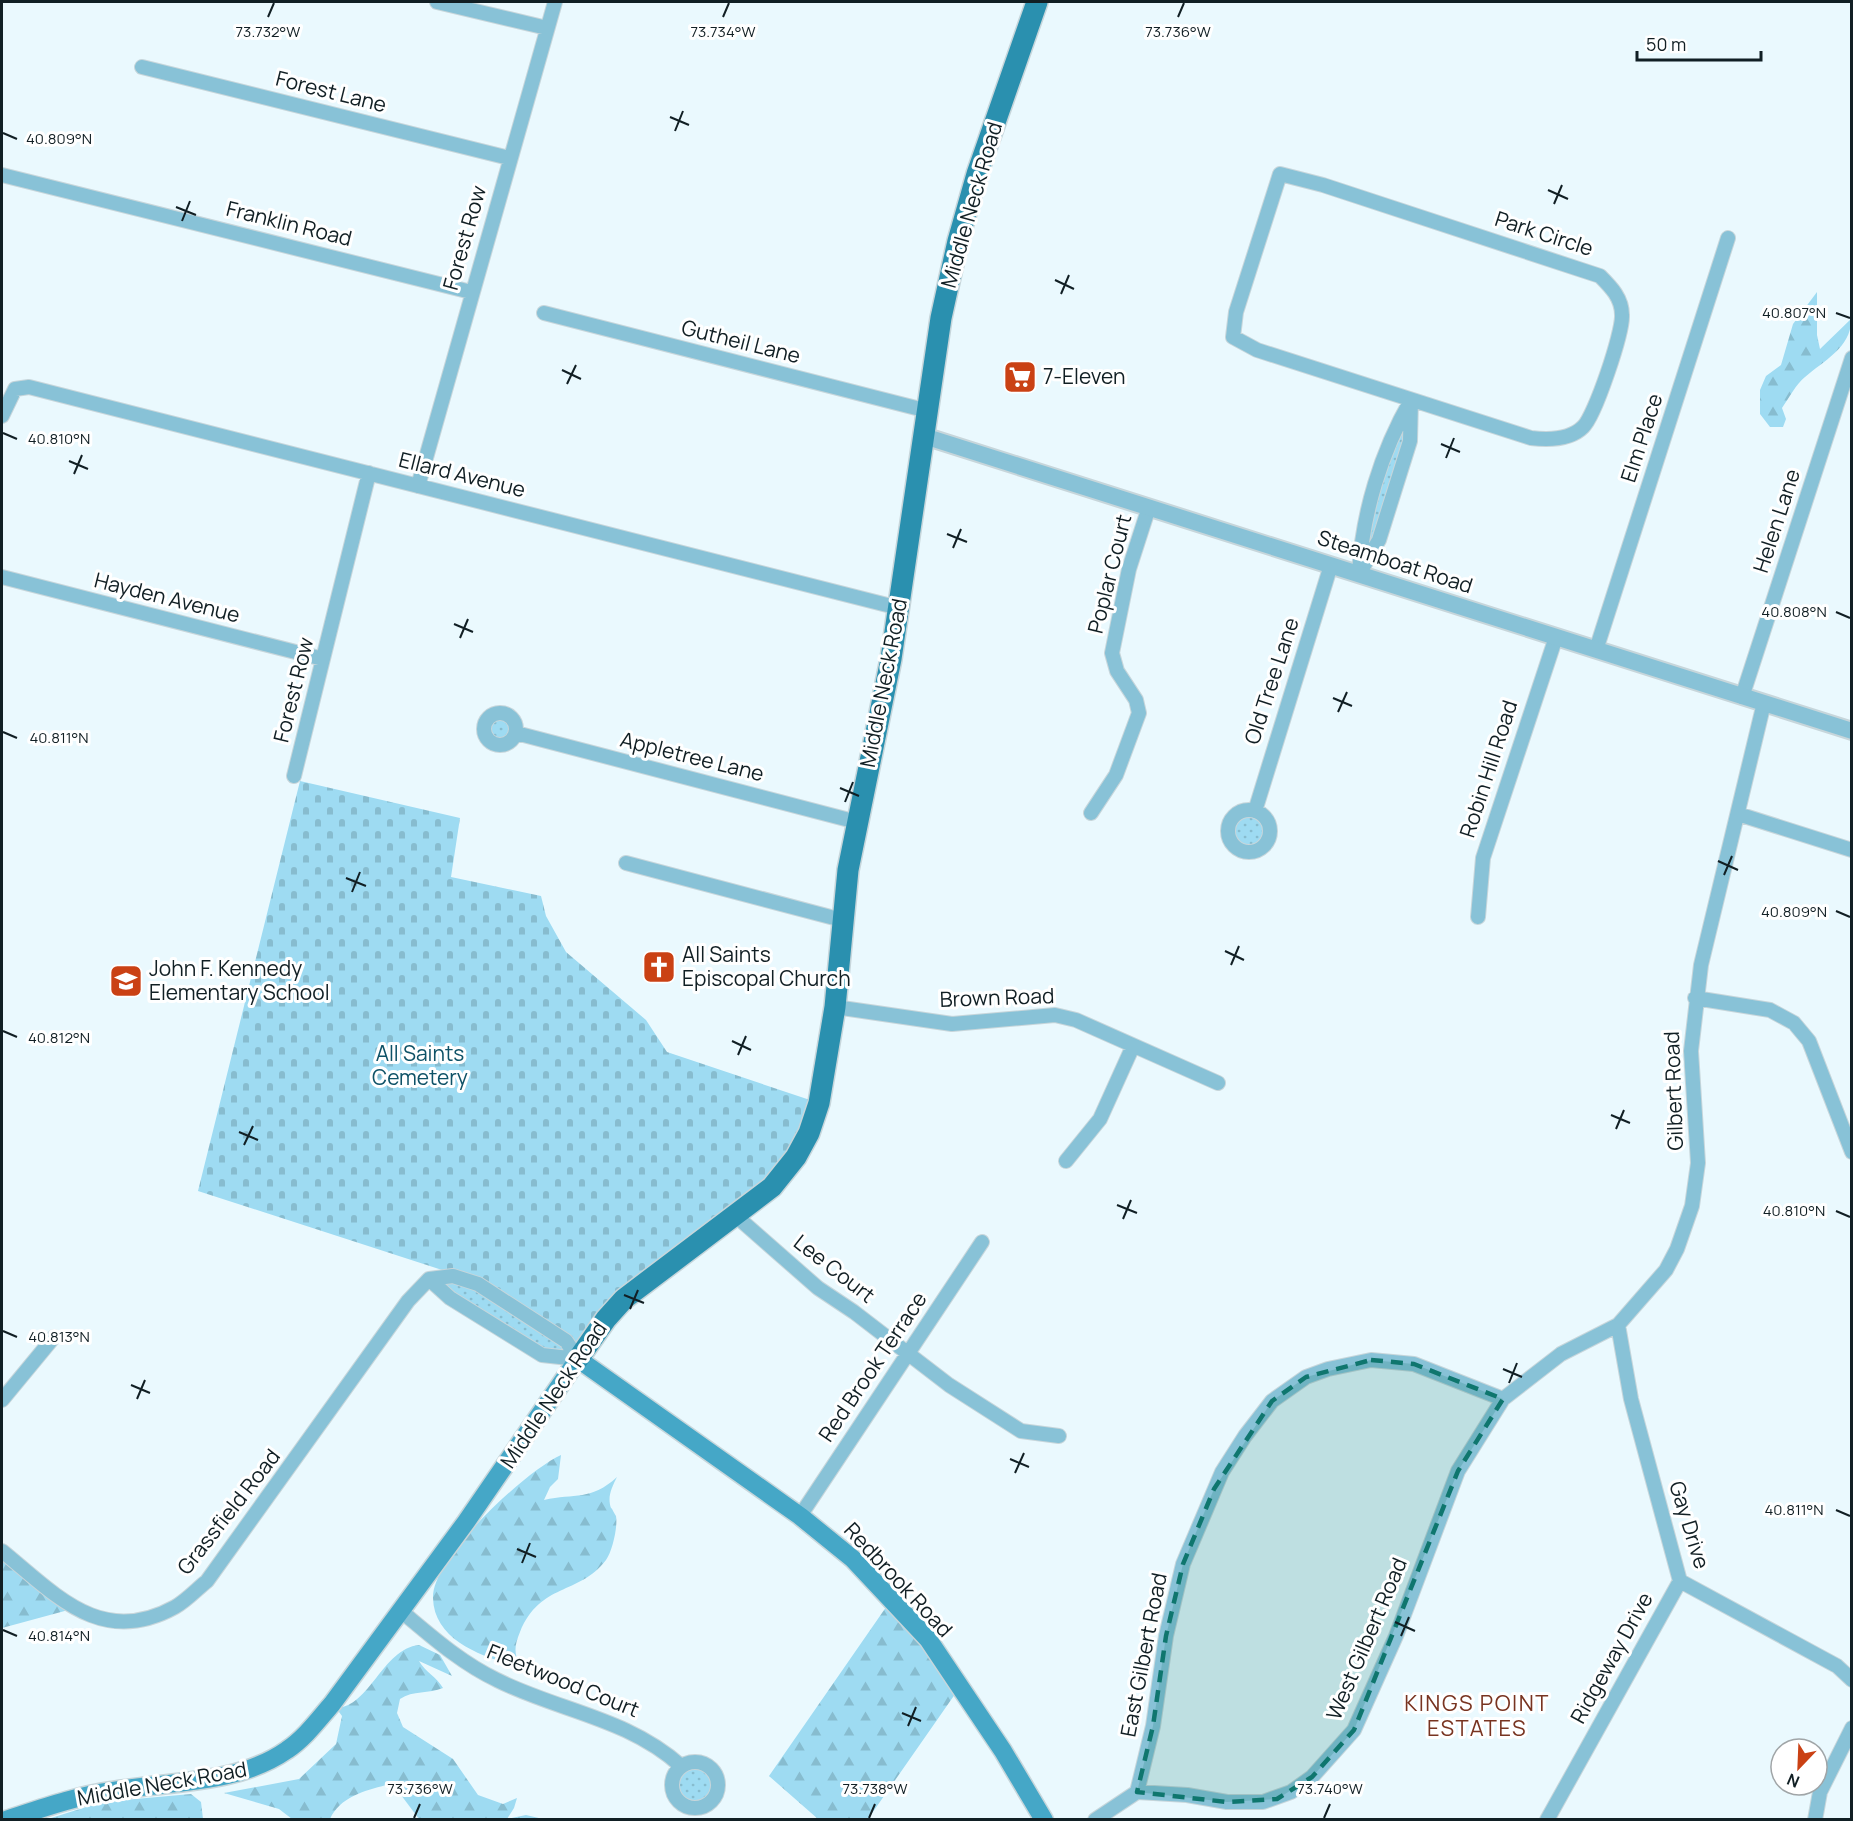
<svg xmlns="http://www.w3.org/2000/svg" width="1853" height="1821" viewBox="0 0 1853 1821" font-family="Manrope,sans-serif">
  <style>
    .grass { fill: url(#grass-dots) }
    .forest { fill: url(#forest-firs) }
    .cemetery { fill: url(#cemetery-stones) }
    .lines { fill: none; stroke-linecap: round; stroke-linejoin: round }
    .minor-casing { stroke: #c7d6db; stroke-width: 16 }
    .tertiary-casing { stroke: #c7d6db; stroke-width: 20 }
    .secondary-casing { stroke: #c7d6db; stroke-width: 21 }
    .primary-casing { stroke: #c7d6db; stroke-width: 24 }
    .minor { stroke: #88c2d7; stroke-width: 14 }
    .tertiary { stroke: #88c2d7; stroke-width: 16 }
    .secondary { stroke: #45a7c7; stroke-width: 18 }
    .primary { stroke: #2a90af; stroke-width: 21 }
    .marked { fill: #0f766e; fill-opacity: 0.2; stroke: #0f766e; stroke-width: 4.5; stroke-dasharray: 12 8; stroke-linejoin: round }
    .ticks { fill: none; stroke: #111f24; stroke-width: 2 }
    .labels { text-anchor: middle; stroke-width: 6; stroke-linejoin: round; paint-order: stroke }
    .street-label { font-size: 21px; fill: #111f24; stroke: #fff }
    .poi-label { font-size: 21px; fill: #111f24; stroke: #fff; text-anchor: start }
    .park-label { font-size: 21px; fill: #0e5267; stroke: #fff }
    .neighbourhood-label { font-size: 22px; letter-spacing: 1.5px; fill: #783421; stroke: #fff }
    .ticks-label { font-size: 15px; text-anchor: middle; fill: #111f24; stroke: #fff; stroke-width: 6; stroke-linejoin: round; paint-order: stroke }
  </style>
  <defs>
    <pattern id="grass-dots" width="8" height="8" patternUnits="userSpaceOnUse" patternTransform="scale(1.5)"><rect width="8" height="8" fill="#9edbf2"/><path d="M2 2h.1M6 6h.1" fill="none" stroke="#87bccf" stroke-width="1.8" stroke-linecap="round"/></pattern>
    <pattern id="forest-firs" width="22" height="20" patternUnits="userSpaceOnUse" patternTransform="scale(1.5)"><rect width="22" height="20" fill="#9edbf2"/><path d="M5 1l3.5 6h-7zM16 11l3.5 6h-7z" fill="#87bccf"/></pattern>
    <pattern id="cemetery-stones" width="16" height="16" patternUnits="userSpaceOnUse" patternTransform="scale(1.5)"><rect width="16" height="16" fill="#9edbf2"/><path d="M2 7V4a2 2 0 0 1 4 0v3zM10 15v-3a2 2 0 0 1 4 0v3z" fill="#87bccf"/></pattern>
  </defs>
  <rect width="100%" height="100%" fill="#eaf9fe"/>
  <path class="grass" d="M1407,412c-2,47 -21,107 -44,149 2,-45 23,-110 44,-149z
    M486 729a14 14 0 1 1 28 0a14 14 0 1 1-28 0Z
    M1231 831a17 17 0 1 1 34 0a17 17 0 1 1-34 0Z
    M453,1279l22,8 86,55 10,14 -29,-5 -107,-71z
    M676 1786a19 19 0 1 1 38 0a19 19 0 1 1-38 0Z"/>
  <path class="forest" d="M1817,292v43l3,14 31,-30c1,28 -28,42 -46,58 -9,7 -16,21 -23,31l4,11 -3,8h-13l-10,-13v-24l6,-14 15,-11 12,-41z
    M561,1455l-3,24 -8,8 -6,13c31,-7 47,1 73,-23 -5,10 -10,20 -6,31 1,0 4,7 5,8 2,11 -4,36 -10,44 -28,36 -65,22 -86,72 -6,14 -6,21 0,35 -34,-9 -86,-25 -87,-69 -1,-41 93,-127 128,-143z
    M2,1551l70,58 -70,19z
    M891,1600l69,87 -92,132h-50l-49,-43z
    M419,1645l21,10 12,21 -33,-15c6,11 18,16 24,27 -14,6 -30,2 -43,11l-3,14 6,14 50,32 25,36 25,9 14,-6 -3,10 -7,11 19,-4 17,4h-124l-18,-24 -15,-10c-22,6 -46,12 -56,34h-38l-13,-10 -55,-16 75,-14 37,-35 6,-28 -6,-8c34,-1 46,-59 83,-63z
    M191,1794l10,8 2,17h-155l54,-17z"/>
  <path class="cemetery" d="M300,781l160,37 -9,59 90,19 5,20 20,36 80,68 21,32 152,51 -26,55 -147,121 -67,79 -106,-78 -275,-89z"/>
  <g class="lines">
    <g class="minor-casing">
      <path id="minor" d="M437,2l110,26
        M142,67l367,91
        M1280,174l43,11 277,91c11,11 22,22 22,39 1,17 -27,101 -39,112 -13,13 -35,13 -52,11l-274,-88 -24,-13 3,-25z
        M2,175l469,117
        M544,313l384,98
        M1411,400l-1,41 -31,99 -20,34c3,-60 22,-122 52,-174z
        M2,416l13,-27 14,-2 870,221
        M418,486l137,-484
        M2,577l321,82
        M1596,650l132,-412
        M1742,697l110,-339
        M484 729a16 16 0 1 1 32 0a16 16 0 1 1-32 0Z
        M516,733l341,89
        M294,776l75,-303
        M1228 831a21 21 0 1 1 42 0a21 21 0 1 1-42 0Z
        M1255,811l76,-246
        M1091,813l25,-38 23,-62 -3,-13 -19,-29 -5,-18 17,-84 20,-62
        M1738,814l114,36
        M626,863l216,57
        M1478,917l5,-59 73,-221
        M1695,998l75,12 24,13 15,18 43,111
        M835,1007l117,17 103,-9 21,5 142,63
        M1066,1161l34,-42 33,-73
        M736,1216l82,72 36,24 95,73 72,46 38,5
        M429,1279l21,19 92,57 36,4
        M1618,1325l13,74 49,182 157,85 15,14
        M2,1400l52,-63
        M800,1516l182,-274
        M2,1551c53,43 99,97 173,56 11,-6 22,-18 32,-26l201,-280 21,-22 24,-3 25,8 88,57 12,18
        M401,1611c30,25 60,52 96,69 62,31 131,38 184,86
        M672 1785a23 23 0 1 1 46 0a23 23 0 1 1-46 0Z
        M1137,1792l16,-66 13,-90 17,-72 39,-92 23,-36 27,-35 34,-24 22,-8 43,-9 43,4 89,35
        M1095,1820l42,-28 50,3 40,7h36l28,-10 21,-15 42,-47 42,-94 62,-165 45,-72 58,-45 57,-29 48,-55 11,-21 15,-43 6,-43 -7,-112 10,-86 63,-262
        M1547,1820l133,-239
        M1815,1820l5,-28 32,-64"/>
    </g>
    <g class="tertiary-casing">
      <path id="tertiary" d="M924,436l928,295"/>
    </g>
    <g class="secondary-casing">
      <path id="secondary" d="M6,1820c34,-11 70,-24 106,-29 58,-10 125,-6 175,-41 18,-12 31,-30 45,-46l134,-182 112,-163 222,157 53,43 75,80 75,112 41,69"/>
    </g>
    <g class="primary-casing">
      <path id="primary" d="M578,1359l28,-40 18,-20 148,-112 24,-30 13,-24 10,-30 16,-96 13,-137 43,-211 50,-341 17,-77 19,-67 60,-172"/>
    </g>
    <use href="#minor" class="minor"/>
    <use href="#tertiary" class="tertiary"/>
    <use href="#secondary" class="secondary"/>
    <use href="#primary" class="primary"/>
  </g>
  <path class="marked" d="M1371,1360l43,4 89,35 -45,72 -104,259 -42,47 -35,22 -50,3 -90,-10 16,-66 13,-90 17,-72 31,-75 58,-88 34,-24z"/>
  <path class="ticks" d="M268,17l6,-14M723,17l6,-14M1178,17l6,-14M670,117l19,8M675,131l8,-20M3,133l14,6M1548,190l20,9M1554,204l8,-19M176,207l20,8M182,221l8,-20M1055,280l19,9M1061,294l8,-19M1836,313l14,5M562,370l19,9M567,384l9,-19M3,433l14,6M1441,444l19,8M1446,458l8,-20M69,461l19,8M74,474l8,-19M947,534l20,8M953,548l8,-19M1836,612l14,6M454,624l19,8M460,638l8,-19M1333,698l19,8M1338,712l9,-20M3,732l14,6M840,788l19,8M845,802l8,-20M1718,861l20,9M1724,875l8,-19M346,878l20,8M352,892l8,-20M1836,911l14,6M1225,951l19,9M1231,965l8,-19M3,1031l14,6M732,1041l19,9M738,1055l8,-19M1611,1115l19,8M1616,1129l8,-19M239,1132l19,8M244,1145l9,-19M1117,1205l20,8M1836,1211l14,6M1123,1219l8,-19M624,1295l20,8M630,1309l8,-19M3,1331l14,6M1503,1369l19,8M1509,1383l8,-20M131,1385l19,8M137,1399l8,-19M1010,1459l19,8M1015,1473l9,-20M1836,1510l14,6M517,1549l19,8M522,1563l8,-20M1395,1622l20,9M3,1630l14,6M1401,1636l8,-19M902,1713l19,8M908,1726l8,-19M414,1818l6,-14M869,1818l6,-14M1324,1818l6,-14"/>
  <defs>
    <g id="supermarket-square" transform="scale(1.725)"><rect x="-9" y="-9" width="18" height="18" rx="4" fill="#ca4114" stroke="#fff"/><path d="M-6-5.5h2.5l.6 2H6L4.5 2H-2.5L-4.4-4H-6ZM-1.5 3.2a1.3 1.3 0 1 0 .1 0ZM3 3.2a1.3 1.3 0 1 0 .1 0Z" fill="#fff"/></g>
    <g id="church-square" transform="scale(1.725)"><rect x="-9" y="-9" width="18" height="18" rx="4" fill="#ca4114" stroke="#fff"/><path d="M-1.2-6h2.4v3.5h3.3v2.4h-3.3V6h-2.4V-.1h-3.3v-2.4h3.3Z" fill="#fff"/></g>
    <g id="school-square" transform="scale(1.725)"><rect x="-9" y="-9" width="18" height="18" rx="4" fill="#ca4114" stroke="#fff"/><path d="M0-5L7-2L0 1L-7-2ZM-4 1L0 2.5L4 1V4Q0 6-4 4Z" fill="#fff"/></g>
  </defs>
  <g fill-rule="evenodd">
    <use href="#supermarket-square" x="1020" y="377"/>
    <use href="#church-square" x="659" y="967"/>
    <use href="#school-square" x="126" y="981"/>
  </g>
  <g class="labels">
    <g class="street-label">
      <text transform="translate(331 92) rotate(14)" y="7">Forest Lane</text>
      <text transform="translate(972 205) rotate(-74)" y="7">Middle Neck Road</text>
      <text transform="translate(289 224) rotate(14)" y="7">Franklin Road</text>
      <text transform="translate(1544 234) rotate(18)" y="7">Park Circle</text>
      <text transform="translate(465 238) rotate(-74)" y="7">Forest Row</text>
      <text transform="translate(741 342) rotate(14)" y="7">Gutheil Lane</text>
      <text transform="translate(1642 438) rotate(-72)" y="7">Elm Place</text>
      <text transform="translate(462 475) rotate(14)" y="7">Ellard Avenue</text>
      <text transform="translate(1777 521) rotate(-72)" y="7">Helen Lane</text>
      <text transform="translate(1395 562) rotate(18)" y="7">Steamboat Road</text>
      <text transform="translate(1110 574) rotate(-76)" y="7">Poplar Court</text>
      <text transform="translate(167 598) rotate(14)" y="7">Hayden Avenue</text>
      <text transform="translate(1272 681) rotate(-72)" y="7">Old Tree Lane</text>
      <text transform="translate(884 683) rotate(-79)" y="7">Middle Neck Road</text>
      <text transform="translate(294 690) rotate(-76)" y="7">Forest Row</text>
      <text transform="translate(692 757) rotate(14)" y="7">Appletree Lane</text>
      <text transform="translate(1489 769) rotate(-72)" y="7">Robin Hill Road</text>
      <text transform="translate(997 998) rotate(-2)" y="7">Brown Road</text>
      <text transform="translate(1674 1091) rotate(-92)" y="7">Gilbert Road</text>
      <text transform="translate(834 1269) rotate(38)" y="7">Lee Court</text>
      <text transform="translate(873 1367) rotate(-56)" y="7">Red Brook Terrace</text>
      <text transform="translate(554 1395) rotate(-56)" y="7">Middle Neck Road</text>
      <text transform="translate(229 1512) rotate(-52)" y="7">Grassfield Road</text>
      <text transform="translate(1689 1525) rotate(73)" y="7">Gay Drive</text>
      <text transform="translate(898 1580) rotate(47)" y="7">Redbrook Road</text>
      <text transform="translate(1367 1639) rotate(-67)" y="7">West Gilbert Road</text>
      <text transform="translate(1144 1655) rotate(-79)" y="7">East Gilbert Road</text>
      <text transform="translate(1612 1658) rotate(-61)" y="7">Ridgeway Drive</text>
      <text transform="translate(563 1681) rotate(22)" y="7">Fleetwood Court</text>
      <text transform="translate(162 1784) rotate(-10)" y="7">Middle Neck Road</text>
    </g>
    <g class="poi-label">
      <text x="1043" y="384">7-Eleven</text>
      <text x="682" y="962">All Saints<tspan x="682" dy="24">Episcopal Church</tspan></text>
      <text x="149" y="976">John F. Kennedy<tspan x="149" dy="24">Elementary School</tspan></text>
    </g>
    <g class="park-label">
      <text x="420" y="1061">All Saints<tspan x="420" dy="24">Cemetery</tspan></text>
    </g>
    <g class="neighbourhood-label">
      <text x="1477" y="1711">KINGS POINT<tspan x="1477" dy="25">ESTATES</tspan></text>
    </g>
  </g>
  <g class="ticks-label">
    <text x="268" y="37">73.732°W</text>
    <text x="1178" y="37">73.736°W</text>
    <text x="723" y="37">73.734°W</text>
    <text x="59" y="144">40.809°N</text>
    <text x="1794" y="318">40.807°N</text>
    <text x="59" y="444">40.810°N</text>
    <text x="1794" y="617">40.808°N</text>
    <text x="59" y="743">40.811°N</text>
    <text x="1794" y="917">40.809°N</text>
    <text x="59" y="1043">40.812°N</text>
    <text x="1794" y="1216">40.810°N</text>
    <text x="59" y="1342">40.813°N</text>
    <text x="1794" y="1515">40.811°N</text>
    <text x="59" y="1641">40.814°N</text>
    <text x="420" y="1794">73.736°W</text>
    <text x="875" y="1794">73.738°W</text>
    <text x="1330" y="1794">73.740°W</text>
  </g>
  <rect width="1853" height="1821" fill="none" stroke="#111f24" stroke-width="6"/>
  <g transform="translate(1799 1767) rotate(203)"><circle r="28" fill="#ffffff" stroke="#a0a5a7" stroke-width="1.5"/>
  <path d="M0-4.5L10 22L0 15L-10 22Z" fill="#ca4114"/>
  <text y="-9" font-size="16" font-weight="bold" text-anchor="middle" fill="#111f24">N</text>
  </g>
  <path d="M1637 51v9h124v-9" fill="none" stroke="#111f24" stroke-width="3"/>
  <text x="1646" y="51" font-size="18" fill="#111f24" stroke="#ffffff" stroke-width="4.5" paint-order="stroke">50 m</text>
</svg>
